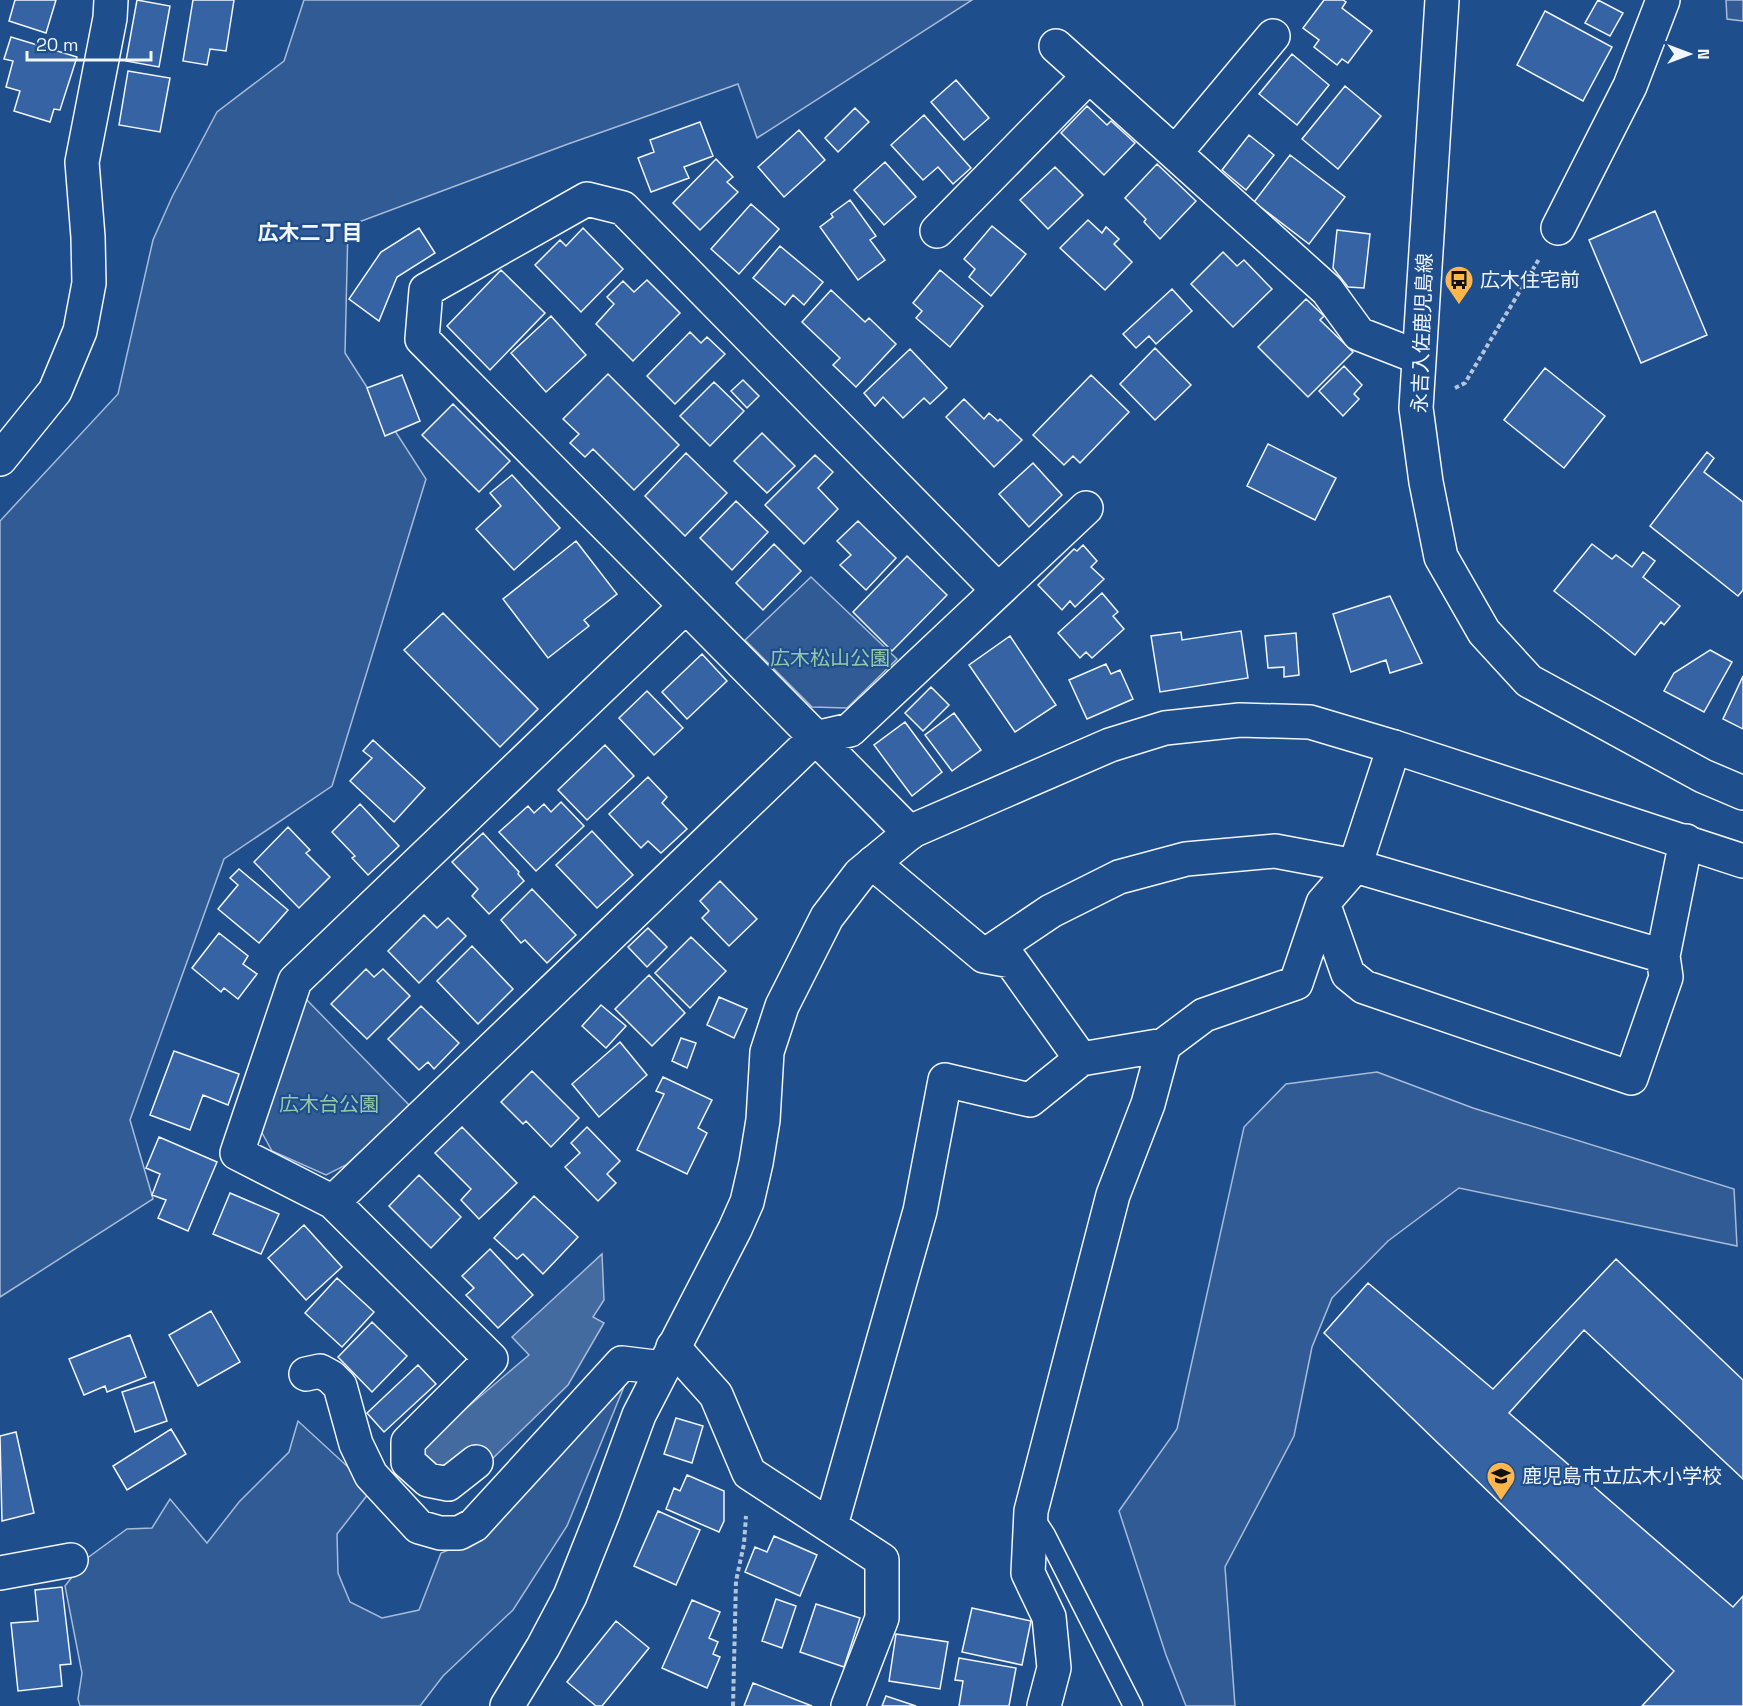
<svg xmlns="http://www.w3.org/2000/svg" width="1743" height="1706" viewBox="0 0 1743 1706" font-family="'Space Grotesk','Noto Sans JP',sans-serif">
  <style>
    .green { fill: #305b95; stroke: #a8bbd7; stroke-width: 1.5 }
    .water { fill: #446ba0; stroke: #a8bbd7; stroke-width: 1.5 }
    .building { fill: #3563a3; stroke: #f2f6ff; stroke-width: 1.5 }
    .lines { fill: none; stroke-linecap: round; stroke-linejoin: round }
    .lane-casing { stroke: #f2f6ff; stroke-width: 21 }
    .street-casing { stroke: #f2f6ff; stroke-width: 36 }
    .secondary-casing { stroke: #f2f6ff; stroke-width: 36 }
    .primary-casing { stroke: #f2f6ff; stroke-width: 36 }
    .path { stroke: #b3c4dc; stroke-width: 4; stroke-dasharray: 4.5 3; stroke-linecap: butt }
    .lane { stroke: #1f4e8c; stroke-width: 18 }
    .street { stroke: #1f4e8c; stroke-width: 33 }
    .secondary { stroke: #1f4e8c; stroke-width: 33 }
    .primary { stroke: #1f4e8c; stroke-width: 33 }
    .labels { text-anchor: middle; stroke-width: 4.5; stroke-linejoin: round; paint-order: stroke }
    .poi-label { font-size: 20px; fill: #f2f6ff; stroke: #1f4e8c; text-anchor: start }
    .street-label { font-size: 20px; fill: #f2f6ff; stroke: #1f4e8c }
    .park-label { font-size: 20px; fill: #97c8a6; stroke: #1f4e8c }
    .neighbourhood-label { font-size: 21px; font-weight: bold; fill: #f2f6ff; stroke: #1f4e8c }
  </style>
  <rect width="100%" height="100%" fill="#1f4e8c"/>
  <path class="green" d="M304,0h668l-215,138 -19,-54 -170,60 -220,82 -3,127 81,126 -94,307 -108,73 -94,261 23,79 -153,98v-776l118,-127 35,-154 19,-43 45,-85 67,-51z
    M1726,0h17v21l-16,-2z
    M811,577l86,82 -50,49 -35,-1 -67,-67z
    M306,999l104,107 -64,59 -20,10 -54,-24 -11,-20z
    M1377,1072l96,36 261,81 3,57 -278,-58 -71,53 -56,57 -20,49 -18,89 -69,131 10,139h-49l-20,-51 -47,-144 58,-82 67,-302 42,-43z
    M628,1377l-61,149 -54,84 -70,66 -23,30h-340l-2,-7 4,-26 -17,-87 21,-27 41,-30 25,-1 18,-29 37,44 32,-41 50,-50 9,-31 74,68 -35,45 1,39 12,29 32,16 37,-8 22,-57 30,-12z"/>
  <path class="water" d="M602,1254l2,46 -11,17 11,6 -36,62 -78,76 -38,9 -17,1 -18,-21 112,-95 -17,-18z"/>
  <path class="building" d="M15,0h41l-10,33 -37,-12z
    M137,0l33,6 -11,61 -33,-6z
    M193,0h41l-8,51 -16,-2 -3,16 -24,-4z
    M1324,0h19l3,2 -4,6 30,23 -24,32 -6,-4 -5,6 -23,-18 5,-7 -16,-12z
    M1598,0l25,13 -13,23 -25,-13z
    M1545,11l67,36 -29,54 -66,-36z
    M11,37l66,20 -17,53 -6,-1 -4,13 -36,-11 6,-20 -14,-4 7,-26 -9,-2z
    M1292,54l37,31 -32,40 -38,-31z
    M128,71l42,7 -10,54 -41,-7z
    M956,80l33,38 -25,22 -33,-38z
    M1345,86l36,30 -43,53 -36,-30z
    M1087,106l20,19 4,-4 24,22 -31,32 -43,-42z
    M855,108l14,14 -31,30 -13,-14z
    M924,115l47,53 -18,16 -15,-17 -15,13 -32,-35z
    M700,122l13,34 -29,11 5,11 -38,14 -13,-34 16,-6 -4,-12z
    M799,130l26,30 -41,37 -26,-30z
    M1249,135l25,20 -28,35 -24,-20z
    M1290,155l55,42 -36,47 -55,-42z
    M716,159l17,18 -6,5 11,10 -38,38 -27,-27z
    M885,162l31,35 -32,28 -30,-35z
    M1157,164l39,37 -36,38 -16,-17 2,-3 -21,-21z
    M1055,167l28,28 -35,34 -28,-29z
    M850,200l26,36 -6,4 15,20 -27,20 -38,-53 13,-10 -2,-3z
    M751,204l28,25 -40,45 -28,-25z
    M1655,211l52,124 -66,28 -52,-123z
    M1088,220l14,13 4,-6 13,12 -5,5 18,18 -27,28 -45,-42z
    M992,226l34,28 -35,42 -22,-19 6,-8 -11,-10z
    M419,228l16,25 -38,24 -18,44 -30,-22 32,-47z
    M583,228l40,41 -42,43 -46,-47 25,-25 6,6z
    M1337,230l33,4 -6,54 -16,-1 -15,-19z
    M780,246l43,36 -19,23 -11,-10 -8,10 -32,-27z
    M1223,252l14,14 7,-6 28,29 -39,38 -42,-43z
    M501,270l44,43 -55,57 -43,-44z
    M940,270l43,36 -33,41 -34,-29 6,-7 -9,-8z
    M647,280l33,33 -47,48 -37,-37 18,-20 -7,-7 16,-16 11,11z
    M1172,289l20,22 -36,33 -7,-8 -13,12 -13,-14z
    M831,290l34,32 4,-4 27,26 -40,43 -23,-22 7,-7 -38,-36z
    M1306,299l18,17 -4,4 33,32 -45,45 -50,-50z
    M551,316l35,39 -40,37 -35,-39z
    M690,332l11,11 6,-6 18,17 -50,50 -28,-28z
    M1155,348l36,37 -36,35 -35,-36z
    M910,349l37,39 -17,16 -6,-6 -21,20 -20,-21 -8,9 -11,-13z
    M1344,366l18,19 -8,9 5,5 -16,17 -24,-25z
    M1545,368l60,48 -41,52 -60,-48z
    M608,374l71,71 -45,45 -41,-41 -8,8 -15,-14 9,-9 -16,-15z
    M402,375l18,46 -35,15 -18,-48z
    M1091,375l38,37 -49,51 -7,-7 -9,9 -31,-30z
    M743,380l16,16 -12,12 -16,-17z
    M714,382l30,29 -34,35 -30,-30z
    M964,399l20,20 5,-6 9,8 2,-2 22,21 -28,27 -48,-50z
    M453,404l57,57 -31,31 -57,-57z
    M762,433l33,33 -28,27 -33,-32z
    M1268,444l68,34 -21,42 -68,-34z
    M1707,452l7,6 -10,14 39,30v88l-5,6 -88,-70z
    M686,453l41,40 -42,43 -40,-40z
    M815,455l18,17 -15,16 20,21 -34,35 -39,-39z
    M1033,463l29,32 -33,32 -30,-33z
    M512,475l48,53 -46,42 -38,-41 25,-23 -11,-13z
    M736,501l32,31 -36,38 -32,-32z
    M858,521l38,37 -30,32 -26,-25 11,-10 -14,-14z
    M576,541l41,53 -33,26 5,6 -41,32 -45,-59z
    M774,544l27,27 -38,39 -27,-27z
    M1592,544l20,15 4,-4 16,12 11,-15 12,9 -12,16 37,29 -16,19 -3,-3 -26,33 -81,-64z
    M1083,545l14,16 -6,6 13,12 -29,28 -5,-6 -8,9 -24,-25 36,-36 3,2z
    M907,556l40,39 -55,56 -39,-39z
    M1102,593l16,19 -5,4 11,13 -32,29 -6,-6 -6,6 -22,-25z
    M1390,596l32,67 -32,10 -4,-13 -35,12 -18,-58z
    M443,613l95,96 -38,38 -96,-97z
    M1241,631l7,47 -88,14 -9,-56 30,-4 1,8z
    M1296,633l3,42 -15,2v-10l-16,1 -3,-32z
    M1010,636l46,69 -41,27 -46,-67z
    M1710,650l22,12 -28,50 -40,-21 10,-18z
    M702,654l25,27 -40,38 -25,-27z
    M1106,664l5,10 9,-4 13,29 -46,20 -18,-39z
    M1743,676v53l-20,-10z
    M931,687l18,18 -26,26 -18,-18z
    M647,691l36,37 -29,27 -35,-37z
    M954,713l27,37 -29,21 -27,-36z
    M905,722l37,50 -30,24 -38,-51z
    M373,740l52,48 -31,34 -44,-41 22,-23 -9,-7z
    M605,745l29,31 -47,44 -29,-30z
    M648,777l19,20 -5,6 25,26 -26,24 -13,-12 -7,7 -32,-34z
    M561,802l23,24 -48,45 -37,-39 29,-26 6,7 10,-9 7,8z
    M360,804l39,42 -31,29 -16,-17 3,-2 -23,-24z
    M288,827l22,23 -4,3 24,24 -31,31 -45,-46z
    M592,831l41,44 -36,33 -41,-43z
    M483,833l36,39 -1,2 6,7 -35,33 -17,-18 6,-7 -26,-27z
    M239,869l49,41 -29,33 -41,-34 20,-24 -8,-7z
    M720,881l37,38 -28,27 -27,-28 7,-7 -9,-10z
    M532,889l44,46 -29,28 -22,-23 -4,3 -20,-23z
    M424,915l13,13 11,-10 18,18 -47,47 -31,-32z
    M648,928l19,19 -20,20 -19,-20z
    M219,933l29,23 -5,8 14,10 -19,25 -14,-11 -3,4 -29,-24z
    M691,937l35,34 -36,37 -35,-35z
    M472,946l41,43 -35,35 -41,-43z
    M366,969l8,8 9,-8 27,27 -43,43 -36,-35z
    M649,975l36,38 -33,33 -37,-37z
    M719,997l28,12 -13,29 -27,-13z
    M601,1005l25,21 -20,22 -24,-22z
    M421,1006l38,37 -25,26 -6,-7 -9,8 -31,-31z
    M681,1038l15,5 -9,25 -15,-7z
    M620,1042l27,33 -48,42 -27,-33z
    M174,1051l65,23 -11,31 -25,-10 -13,35 -40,-15z
    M532,1071l47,47 -28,29 -25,-26 -3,3 -22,-22z
    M663,1077l49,23 -14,28 9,5 -20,41 -50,-24 27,-56 -8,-3z
    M462,1127l55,56 -38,36 -18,-19 10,-11 -36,-36z
    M587,1127l33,34 -13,13 9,9 -18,18 -33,-34 15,-14 -9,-10z
    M159,1137l58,25 -29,69 -30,-13 8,-18 -14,-5 8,-21 -14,-6z
    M419,1175l42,42 -30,31 -42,-42z
    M230,1193l49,21 -18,40 -48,-20z
    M534,1196l44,41 -35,37 -20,-20 -6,5 -23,-21z
    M304,1225l38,42 -36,33 -38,-42z
    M490,1249l43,46 -35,33 -32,-33 8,-7 -12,-12z
    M1616,1259l127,121v99l-159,-149 -75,83 224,194 10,-11v110h-101l32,-35 -350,-338 44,-50 125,106z
    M337,1278l37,34 -32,35 -37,-34z
    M211,1311l29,51 -42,24 -29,-51z
    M372,1322l35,34 -35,36 -34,-35z
    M130,1335l16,42 -39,15 -2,-6 -21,9 -15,-36z
    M418,1365l18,19 -52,48 -17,-19z
    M154,1382l13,39 -32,11 -13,-40z
    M676,1418l27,8 -11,37 -28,-9z
    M171,1429l15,25 -59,36 -14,-24z
    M16,1432l18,81 -32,8 -2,-85z
    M687,1475l37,16v30l-5,11 -53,-23 8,-21 6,3z
    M658,1511l42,19 -24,55 -42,-19z
    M774,1536l43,19 -17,41 -55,-24 10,-25 12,5z
    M62,1587l9,77 -11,1 2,21 -44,5 -7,-68 27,-2 -3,-31z
    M776,1599l20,7 -14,42 -20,-7z
    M692,1600l28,12 -11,26 9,4 -5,12 7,3 -13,31 -45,-20z
    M816,1604l44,14 -16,49 -44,-15z
    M972,1608l59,13 -9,44 -60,-13z
    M616,1621l33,27 -47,58h-6l-29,-24z
    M896,1634l52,8 -8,47 -51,-8z
    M959,1658l57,10 -7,38h-50l4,-25 -8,-1z
    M753,1683l59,23h-68z
    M886,1696l30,10h-34z"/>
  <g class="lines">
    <g class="lane-casing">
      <path id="lane" d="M1033,1515l13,20 87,171"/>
    </g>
    <g class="street-casing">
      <path id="street" d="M1056,46l271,244 32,44 59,23
        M1176,152l97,-116
        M1558,228l72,-142 33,-86
        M937,231l152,-155
        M0,459l55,-68 25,-60 9,-48 -1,-46 -6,-75 28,-144 1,-18
        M910,833l-488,-494 4,-49 161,-91 36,9 375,382
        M873,863l111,93 27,5 70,98 83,-14 -16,59 -35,91 -82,316 -3,62 21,44 5,51 -10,38
        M1323,903l25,71 16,13 267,91 35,-101 -3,-21 23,-115
        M984,956l67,-45 68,-34 67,-18 89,-8 80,15 39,-119
        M1164,1045l40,-30 92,-32 27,-80 32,-37 308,90
        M333,1202l482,-464 35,-8 236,-222
        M673,1347l43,48 33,78 133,87v58l-34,88
        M306,1374l14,-3 11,6 9,9 16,58 15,31 48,52 21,6h19l15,-8 148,-162 41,5
        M476,1462l-28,22 -20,-4 -20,-18v-20l83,-83 -158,-157 -96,-49 58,-172 390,-374
        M831,1525l89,-314 25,-131 85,20 51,-41
        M0,1573l71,-13"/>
    </g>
    <g class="secondary-casing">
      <path id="secondary" d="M507,1706l36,-59 27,-51 33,-83 36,-98 96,-186 12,-27 9,-39 7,-43 4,-68 15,-46 45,-89 33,-43 52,-43 198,-86 55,-17 75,-8 70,2 84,25 349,114"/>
    </g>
    <g class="primary-casing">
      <path id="primary" d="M1442,0l-26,408 10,74 15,75 43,75 45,49 174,95 40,17"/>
    </g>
    <path class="path" d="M1455,388l10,-5 74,-124
      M733,1706l3,-125 8,-37 2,-28"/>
    <use href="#lane" class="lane"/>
    <use href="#street" class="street"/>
    <use href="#secondary" class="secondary"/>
    <use href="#primary" class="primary"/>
  </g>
  <defs>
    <g id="bus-pin" transform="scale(1.5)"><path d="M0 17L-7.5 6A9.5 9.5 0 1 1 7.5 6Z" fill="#ffb74d" stroke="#1f4e8c"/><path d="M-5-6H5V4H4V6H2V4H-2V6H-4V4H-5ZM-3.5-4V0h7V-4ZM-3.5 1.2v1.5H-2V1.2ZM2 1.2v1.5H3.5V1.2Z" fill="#111"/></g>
    <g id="school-pin" transform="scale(1.5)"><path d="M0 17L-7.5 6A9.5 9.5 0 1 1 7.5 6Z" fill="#ffb74d" stroke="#1f4e8c"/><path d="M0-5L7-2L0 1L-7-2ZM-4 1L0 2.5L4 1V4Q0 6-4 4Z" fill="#111"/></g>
  </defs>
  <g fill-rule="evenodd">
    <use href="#bus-pin" x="1459" y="280"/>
    <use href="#school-pin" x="1501" y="1476"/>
  </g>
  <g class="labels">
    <g class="poi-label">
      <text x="1480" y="287">広木住宅前</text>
      <text x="1522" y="1483">鹿児島市立広木小学校</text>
    </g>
    <g class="street-label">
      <text transform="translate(1422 333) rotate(-88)" y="7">永吉入佐鹿児島線</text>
    </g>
    <g class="park-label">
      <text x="830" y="665">広木松山公園</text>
      <text x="329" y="1111">広木台公園</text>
    </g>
    <g class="neighbourhood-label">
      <text x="310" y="240">広木二丁目</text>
    </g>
  </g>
  <g transform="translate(1689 54) rotate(90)" stroke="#1f4e8c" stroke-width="4.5" paint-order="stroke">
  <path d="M0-4.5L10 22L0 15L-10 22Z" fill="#f2f6ff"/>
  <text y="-9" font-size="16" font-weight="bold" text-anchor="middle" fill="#f2f6ff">N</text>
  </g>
  <path d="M27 51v9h124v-9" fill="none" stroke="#f2f6ff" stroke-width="3"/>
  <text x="36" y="51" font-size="18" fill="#f2f6ff" stroke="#1f4e8c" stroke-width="4.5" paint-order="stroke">20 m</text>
</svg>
